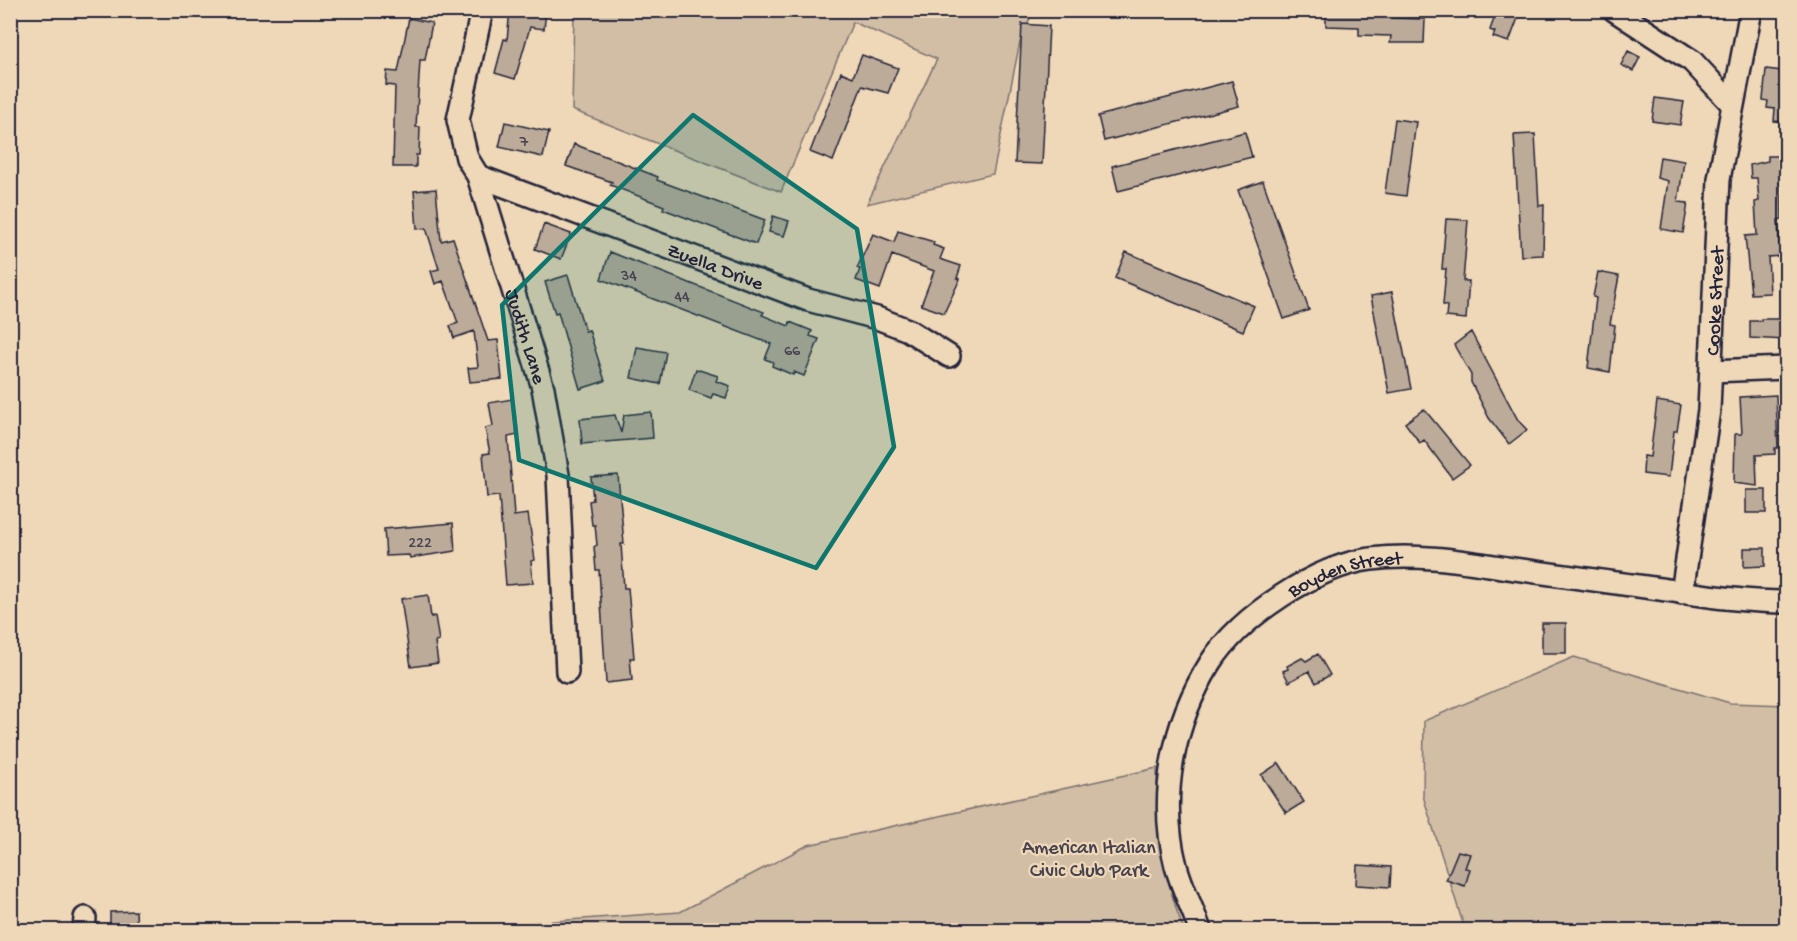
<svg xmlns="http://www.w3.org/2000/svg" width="1797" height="941" viewBox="0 0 1797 941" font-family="'Gochi Hand',sans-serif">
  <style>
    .green { fill: #d1bea5; stroke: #7a7070; stroke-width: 1.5 }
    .building { fill: #bcab98; stroke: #22223b; stroke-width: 1.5 }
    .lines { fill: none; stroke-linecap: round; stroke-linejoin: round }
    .minor-casing { stroke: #22223b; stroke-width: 26 }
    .minor { stroke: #efd8b7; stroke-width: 21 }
    .marked { fill: #0f766e; fill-opacity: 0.2; stroke: #0f766e; stroke-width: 4.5; stroke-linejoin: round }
    .labels { text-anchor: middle; stroke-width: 4.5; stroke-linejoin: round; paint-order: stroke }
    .number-label { font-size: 16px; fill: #484452 }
    .street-label { font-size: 20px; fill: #22223b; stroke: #efd8b7 }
    .park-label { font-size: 20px; fill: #454150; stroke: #efd8b7 }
  </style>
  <rect width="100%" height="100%" fill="#efd8b7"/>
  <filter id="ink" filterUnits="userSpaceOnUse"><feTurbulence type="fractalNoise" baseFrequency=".0167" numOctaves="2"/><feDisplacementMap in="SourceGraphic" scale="12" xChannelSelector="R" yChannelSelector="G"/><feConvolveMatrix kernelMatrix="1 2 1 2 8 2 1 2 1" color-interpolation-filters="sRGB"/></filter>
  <g filter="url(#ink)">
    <path class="green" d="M574,11h459l-13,31 -27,132 -126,30 70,-145 -84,-37 -72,170 -209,-82z
      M1574,657l156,46 56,2v225h-321l-42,-134 1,-75z
      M1157,768c0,56 6,111 27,162h-659l2,-7 153,-11 128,-67z"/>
    <path class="building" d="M510,10h36l-2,19 -14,-2 -15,52 -20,-6 9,-34 3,1z
      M1326,10l66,1v7l33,1 -1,24h-34l1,-7 -32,-1v-8l-33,-1z
      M1497,10h24l-12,32 -16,-5 2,-5 -5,-2z
      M409,18l23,5 -7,37h-5l-4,67h4l-1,28h-3v12h-23l2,-81 -9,-1 1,-14 11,1z
      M1022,24l27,2 -7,138 -27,-1z
      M1628,51l12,6 -7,14 -12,-6z
      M862,55l36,13 -10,25 -26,-7 -29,75 -23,-9 31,-80 12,5z
      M1766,69l16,2 -1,14h5v37l-12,-1 1,-12 -8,-1 1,-7 -5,-1z
      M1232,81l7,25 -135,35 -6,-25z
      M1655,98l29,4 -4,23 -28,-4z
      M1395,119l21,3 -10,74 -21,-3z
      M505,122l44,10 -6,25 -44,-10z
      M1245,132l7,25 -134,34 -6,-25z
      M1535,134l4,72 5,-1 -1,50 -22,1 -7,-121z
      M574,144l84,33 -1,3 108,40 -9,24 -93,-35 1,-3 -54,-21 2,-3 -46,-16z
      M1768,156h12l3,11h3v16h-5l1,36 -4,1 2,36 -12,1 2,36 -19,1 -6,-58 12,-1 -2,-33 4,-1 -2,-23h-6l-1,-13 18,-4z
      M1660,157l24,4 -6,41 10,1 -5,30 -22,-4 7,-48 -11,-3z
      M1263,181l46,129 -25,9 -46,-129z
      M436,189l5,52 12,-3 35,103 10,-1 4,39 -32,3 -2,-14 10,-1 -4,-36 -20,7 -4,-12 8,-3 -15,-42 -8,3 -4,-13 8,-2 -13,-41 -9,1 -3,-38z
      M773,216l16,5 -5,15 -15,-4z
      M1446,219l22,1 -5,61h6l-3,38 -20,-2 1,-11 -4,-1 3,-36h-4z
      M544,224l27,10 -10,25 -26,-10z
      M898,231l36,11 -1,3 11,4 -4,10 21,7 -4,12 3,1 -16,34 -23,-8 13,-34 -42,-16 -12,34 -24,-9 4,-11 -3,-1 16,-34 21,8z
      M610,252l154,60 -2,3 27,11 1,-4 22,9 -2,5 9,3 -15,37 -10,-4 -1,3 -21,-9 1,-4 -8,-3 6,-15 -170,-65z
      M1126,252l128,54 -11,25 -128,-53z
      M1598,272l21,4 -9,48 5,1 -5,47 -22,-4 8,-70 -3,-1z
      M568,275l17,56 4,-1 16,51 -25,8 -22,-77 -3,1 -10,-31z
      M1392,292l19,97 -22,4 -18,-97z
      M1761,319h25v21l-36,-2v-17h11z
      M1471,332l47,88 9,10 -18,14 -20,-26 -18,-36v-7l-17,-30z
      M637,347l29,5 -6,32 -29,-6z
      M696,369l22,7 -2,5 14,5 -4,12 -13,-4 -2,4 -22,-8z
      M1776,395l2,53h-3v6l-19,1 1,31 -23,-3 1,-49h7l-2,-37z
      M512,399l6,36 -10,2 6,79 14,-2 7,46 -4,1 2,22 -27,2 -7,-89 -12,1 -4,-43 7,-1 -5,-25 8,-2 -4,-23z
      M1657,401l24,4 -4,26h-3l-5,46 -26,-3 1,-18 6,1z
      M1424,409l46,56 -18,13 -28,-38 -4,3 -15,-20z
      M651,412l2,26 -71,6 -2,-25 35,-4 6,18 3,-18z
      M618,475l6,69h-3l3,44h4l6,70h-4l2,22 -26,3 -7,-113h-3l-2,-23 3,-2 -2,-20h-3l-3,-24 4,-1 -2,-23z
      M1746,490h20v23h-20z
      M453,523l2,28 -45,7 -1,-3 -23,1 -2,-27z
      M1744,548h21v18l-21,1z
      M428,595l3,22 4,-1 4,25 -4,1 3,21 -27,4 -10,-68z
      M1542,623h24v30h-24z
      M1318,654l12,21 -14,8 -7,-12 -20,11 -6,-11 5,-2 -1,-3 15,-8 4,3z
      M1279,763l25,39 -18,11 -25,-38z
      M1458,851l12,3 -5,14 5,1 -5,17 -19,-6z
      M1357,865l34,2 -1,20 -34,-2z
      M136,911l1,19h-27v-18z"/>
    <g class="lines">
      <g class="minor-casing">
        <g id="minor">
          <path id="s1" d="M482,10l-24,110 9,38 11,18 65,212 15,87 9,197"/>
          <path d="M1614,10l78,51 40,43"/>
          <path id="s2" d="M478,176l330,124 69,18 31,12 41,26"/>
          <path d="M1711,371l75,-3"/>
          <path id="s3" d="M1682,593l27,-183 10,-231 32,-169"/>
          <path d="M84,930l1,-12"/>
          <path id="s4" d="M1200,930c-7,-21 -18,-42 -24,-64 -18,-69 -3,-144 35,-204 30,-46 105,-96 160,-103 45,-6 92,2 136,9 51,7 102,14 153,21 42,6 84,13 126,13"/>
        </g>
      </g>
      <use href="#minor" class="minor"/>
    </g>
  </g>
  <path class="marked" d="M693,115l164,114 37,218 -78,121 -297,-108 -17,-155z"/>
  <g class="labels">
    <g class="number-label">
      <text x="524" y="146">7</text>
      <text x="629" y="280">34</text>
      <text x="682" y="301">44</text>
      <text x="792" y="355">66</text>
      <text x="420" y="547">222</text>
    </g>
    <g class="street-label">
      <text dy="7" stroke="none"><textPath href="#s2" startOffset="254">Zuella Drive</textPath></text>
      <text dy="7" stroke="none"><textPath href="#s3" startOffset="294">Cooke Street</textPath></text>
      <text dy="7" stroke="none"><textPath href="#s1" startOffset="340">Judith Lane</textPath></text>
      <text dy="7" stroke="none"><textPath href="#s4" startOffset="447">Boyden Street</textPath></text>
    </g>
    <g class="park-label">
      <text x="1089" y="853">American Italian<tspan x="1089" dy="23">Civic Club Park</tspan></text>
    </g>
  </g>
  <rect width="1797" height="941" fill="none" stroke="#efd8b7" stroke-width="36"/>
  <rect x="18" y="18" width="1761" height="905" fill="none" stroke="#22223b" stroke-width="2" filter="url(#ink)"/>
</svg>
